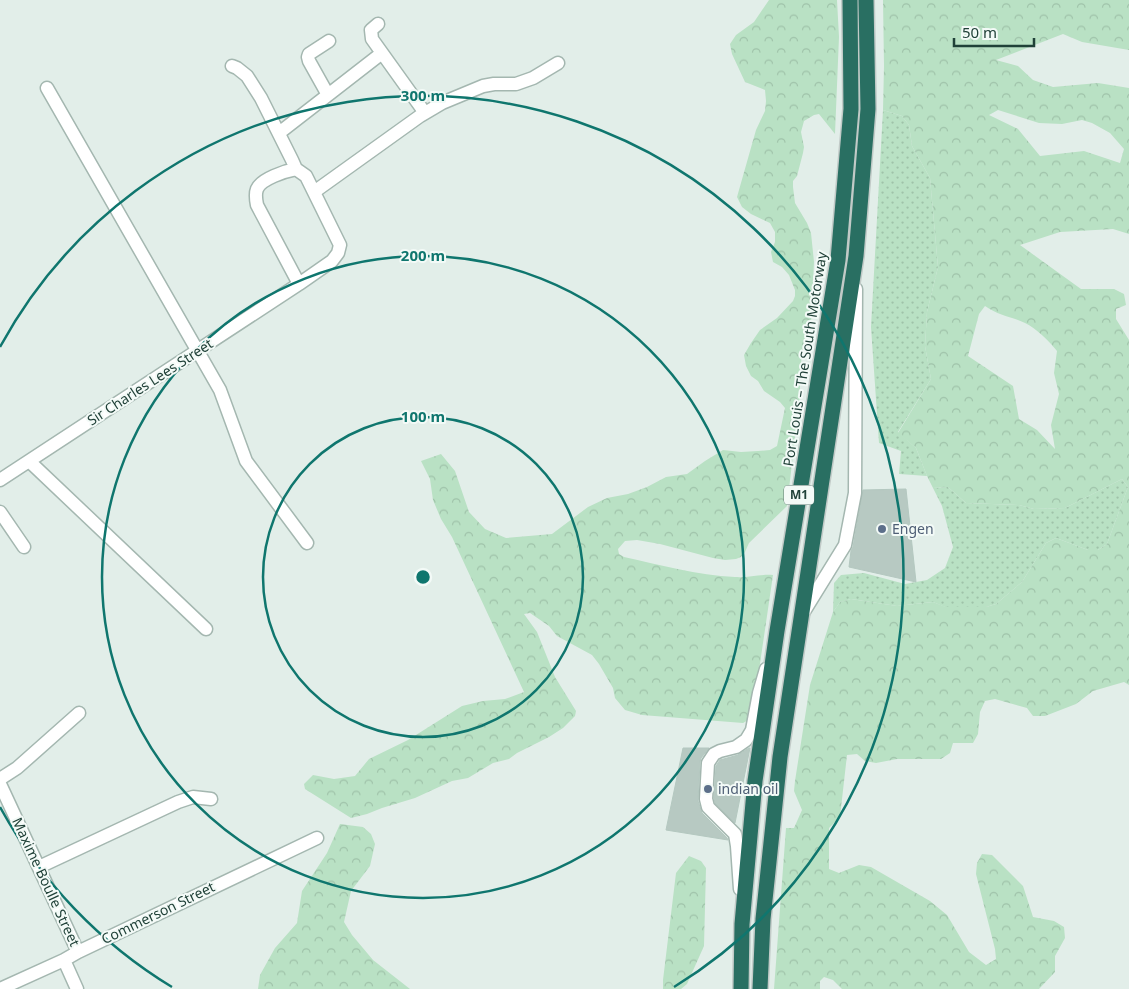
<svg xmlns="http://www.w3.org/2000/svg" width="1129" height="989" viewBox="0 0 1129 989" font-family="'Noto Sans',sans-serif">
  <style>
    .green { fill: url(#green-dots) }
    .forest { fill: url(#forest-crowns); fill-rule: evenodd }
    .building { fill: #b7c9c2; stroke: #b4c8c0 }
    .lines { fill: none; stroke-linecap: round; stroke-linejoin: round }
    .minor-casing { stroke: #a4b7b0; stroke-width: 15 }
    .highway-casing { stroke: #c1cac7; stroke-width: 18 }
    .minor { stroke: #fff; stroke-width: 12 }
    .highway { stroke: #296f62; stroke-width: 15 }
    .ring { fill: none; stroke: #0f766e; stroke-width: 2.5 }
    .service-dot { fill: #5c6f8a; stroke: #f3faf7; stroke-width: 2 }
    .labels { text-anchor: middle; stroke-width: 4; stroke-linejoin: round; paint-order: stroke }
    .shield { fill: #f3faf7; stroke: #5f7871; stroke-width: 1 }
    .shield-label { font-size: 12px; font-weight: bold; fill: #204138 }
    .street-label { font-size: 14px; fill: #204138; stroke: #f3faf7 }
    .service-label { font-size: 14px; fill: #4e5e75; stroke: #f3faf7; text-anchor: start }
    .centre { fill: #0f766e; stroke: #f3faf7; stroke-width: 2.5 }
    .ring-label { font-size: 15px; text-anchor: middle; font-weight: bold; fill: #0f766e; stroke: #f3faf7; stroke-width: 4; stroke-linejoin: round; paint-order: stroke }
  </style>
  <defs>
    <pattern id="green-dots" width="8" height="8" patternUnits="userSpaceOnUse" patternTransform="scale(1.25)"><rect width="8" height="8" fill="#b9e1c4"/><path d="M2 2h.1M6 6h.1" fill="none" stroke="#9fc2a9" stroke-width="1.8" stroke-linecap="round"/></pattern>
    <pattern id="forest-crowns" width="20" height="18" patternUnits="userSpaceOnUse" patternTransform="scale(1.25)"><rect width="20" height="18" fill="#b9e1c4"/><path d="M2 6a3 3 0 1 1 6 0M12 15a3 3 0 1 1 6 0" fill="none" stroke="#9fc2a9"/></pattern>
  </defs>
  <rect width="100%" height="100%" fill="#e2eee9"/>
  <path class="green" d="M883,110l19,6 7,9 3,21 18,32 8,89 -11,45 -2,34 6,33 -33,53 18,16 11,28 -28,-2 2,-23 -22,-8 -8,-116z
    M1122,479l6,8 -21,57 -9,6h-10l-32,-12 -10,5 -24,39 -26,22 -10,3h-41l-12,-5 -36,4 -46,-7 -11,3 -7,10 1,-29 7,-8 23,-2 41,11 22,-4 18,-12 8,-21 -11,-41 -9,-18 15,-1 18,16 53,2 15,4 31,-1z"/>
  <path class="forest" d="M769,0h68l2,37 -4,97 -16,-20 -5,1 -10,6 -3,11 3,15 -1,6 -6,23 -4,5v6l2,16 12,20 4,10 3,29 -3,60 -9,32 -2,18v23l-13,111 -38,37 -4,9 -4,5 -5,2 -11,1 -12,-2 -53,-14 -23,-4 -12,1 -7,8 1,5 5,3c36,8 73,18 111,20 13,1 25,-3 38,-2l-21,143 -9,5 -101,-8 -17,-5 -10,-12 -2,-10 -14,-24 -7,-9 -35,-19 -8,-10 -19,-13 -6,1 13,18 18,45 21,34 -1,5 -12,12 -14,9 -32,16 -8,6 -16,4 -25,15 -16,3 -37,17 -33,10 -15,6 -16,4 -46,-29 -1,-5 9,-9 21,4 21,-3 14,-17 39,-19 54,-34 21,-5 22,-2 19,-7 -72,-155 -11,-18 -8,-19 -3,-21 -9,-18 20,-7 14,17 14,41 16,17 21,9 46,-4 36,-27 19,-9 21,-4 19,-7 19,-10 21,-3 18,-13 18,-11 18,2 17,-1 12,-1 7,-4 8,-38 -5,-6 -16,-11 -6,-10 -7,-5 -5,-10 -2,-11 7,-12 9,-13 17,-12 16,-17 2,-5v-6l-6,-15 -7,-8 -9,-5 -2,-10 4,-10v-10l-5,-9 -19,-9 -9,-7 -5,-10 19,-67 9,-19 1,-10 -1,-11 -20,-8 -13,-28 -2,-10 6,-9 18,-13z
    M883,0h246v50l-47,-8 -19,-8 -67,26 22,6 15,14 20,7 45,-4 31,5v146l-16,-5 -53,3 -40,13 61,44h33l10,5 2,11 -10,4v10l13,21v345l-5,-3 -31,9 -17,13 -31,12h-12l-6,-8 -32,-9 -10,2 -5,11 -2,22 -5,9h-20l-3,10 -9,6h-44l-21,4 -11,-2 -8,-7 -10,1 -7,62 -11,11v41l10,4 20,-8 12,2 59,34 17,14 22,37 17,13 10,-6 -1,-10 -19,-75 1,-11 5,-9 10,1 31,31 10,31 21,4 10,6 1,11 -10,18v16l-16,17h-197l-9,-9 -9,-3 -4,4v8h-46l12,-161h8l8,-18 -8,-19 1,-10 15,-96 23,-73 7,-10 11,-3 46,7 36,-4 13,5h40l10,-3 26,-22 24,-39 10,-5 32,12h10l9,-6 21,-57 -6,-8 -57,29 -31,1 -15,-4 -53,-2 -18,-16 -15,1 -6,-12 -11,-28 -18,-15 33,-54 -6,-33 2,-34 11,-45 -8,-89 -18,-32 -3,-21 -7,-9 -19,-6 1,-44zM998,110l41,13 23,1 20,-4 10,3 18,10 14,16 -4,14 -36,-12 -44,5 -22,-27 -29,-14zM985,306c14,10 25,10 40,17 11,5 25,19 32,28l-3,22 5,21 -8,31 4,24 -18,-19 -18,-11 -6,-33 -45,-30 11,-42z
    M340,824l23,3 8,7 4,10 -5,22 -19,25 -7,31 8,13 21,25 37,29h-152l2,-14 15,-27 22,-25 5,-32 25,-38z
    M689,856l12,5 5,7 -2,78 -17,38 -6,5h-18v-9l13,-107z"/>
  <path class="building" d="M906,489l10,93 -67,-15 2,-16 2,-4 10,-57z
    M683,748h26l-8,10 -1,4 -2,39 4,12 25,25 1,2 -62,-10z
    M749,748h1l-15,75 -20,-20 -1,-5 2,-32 4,-6 18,-5z"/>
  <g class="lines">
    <g class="minor-casing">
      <path id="minor" d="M378,24l-7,6 1,9 53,74
        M232,66l5,2 10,8 14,22 31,62 4,9
        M47,88l173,302 26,71 61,82
        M328,95l-19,-34 -1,-4 1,-3 20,-13
        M279,133l103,-80
        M314,192l106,-76 22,-13 41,-17 11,-2h22l17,-6 25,-15
        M29,461l177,168
        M0,480l299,-196 33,-23 6,-8 2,-8 -34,-69 -10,-7c-11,2 -35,10 -39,20 -2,5 -1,11 0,16l42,79
        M0,512l24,35
        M803,613l42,-68 10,-52 1,-204
        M0,779l17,-11 62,-55
        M0,784l78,168
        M39,867l139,-65 15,-5 18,2
        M740,889l-3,-43 -2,-12 -27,-27 -2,-8 2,-36 6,-9 6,-3 16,-4 10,-7 6,-10 7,-37 7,-24
        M64,960l13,29
        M0,989l64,-29 14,-8 239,-114"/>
    </g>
    <g class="highway-casing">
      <path id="highway" d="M741,989l1,-65 13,-143 22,-150 61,-371 13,-151 -1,-109
        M760,989l3,-70 17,-162 76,-501 12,-147 -2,-109"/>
    </g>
    <use href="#minor" class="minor"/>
    <use href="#highway" class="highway"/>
  </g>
  <g class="ring">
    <circle cx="423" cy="577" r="160"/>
    <circle cx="423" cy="577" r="321"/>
    <path d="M172 987A481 481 0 0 1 0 807M0 347A481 481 0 1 1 674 987"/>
  </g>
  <g class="service-dot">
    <circle cx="882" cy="529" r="5"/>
    <circle cx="708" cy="789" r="5"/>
  </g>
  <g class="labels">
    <rect class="shield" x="784" y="485.5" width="30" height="19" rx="4"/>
    <g class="shield-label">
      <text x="799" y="499">M1</text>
    </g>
    <g class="street-label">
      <text transform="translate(805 359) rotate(-81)" y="5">Port Louis – The South Motorway</text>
      <text transform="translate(150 382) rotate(-33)" y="5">Sir Charles Lees Street</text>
      <text transform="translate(46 882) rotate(65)" y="5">Maxime Boulle Street</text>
      <text transform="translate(158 913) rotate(-26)" y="5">Commerson Street</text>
    </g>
    <g class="service-label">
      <text x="892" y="534">Engen</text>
      <text x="718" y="794">indian oil</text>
    </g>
  </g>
  <circle cx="423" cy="577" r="8" class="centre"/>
  <g class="ring-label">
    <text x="423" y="101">300 m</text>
    <text x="423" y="261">200 m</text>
    <text x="423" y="422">100 m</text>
  </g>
  <path d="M954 38v8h80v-8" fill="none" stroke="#204138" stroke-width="2.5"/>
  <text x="962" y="38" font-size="15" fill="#204138" stroke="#f3faf7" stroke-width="4" paint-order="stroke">50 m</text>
</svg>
